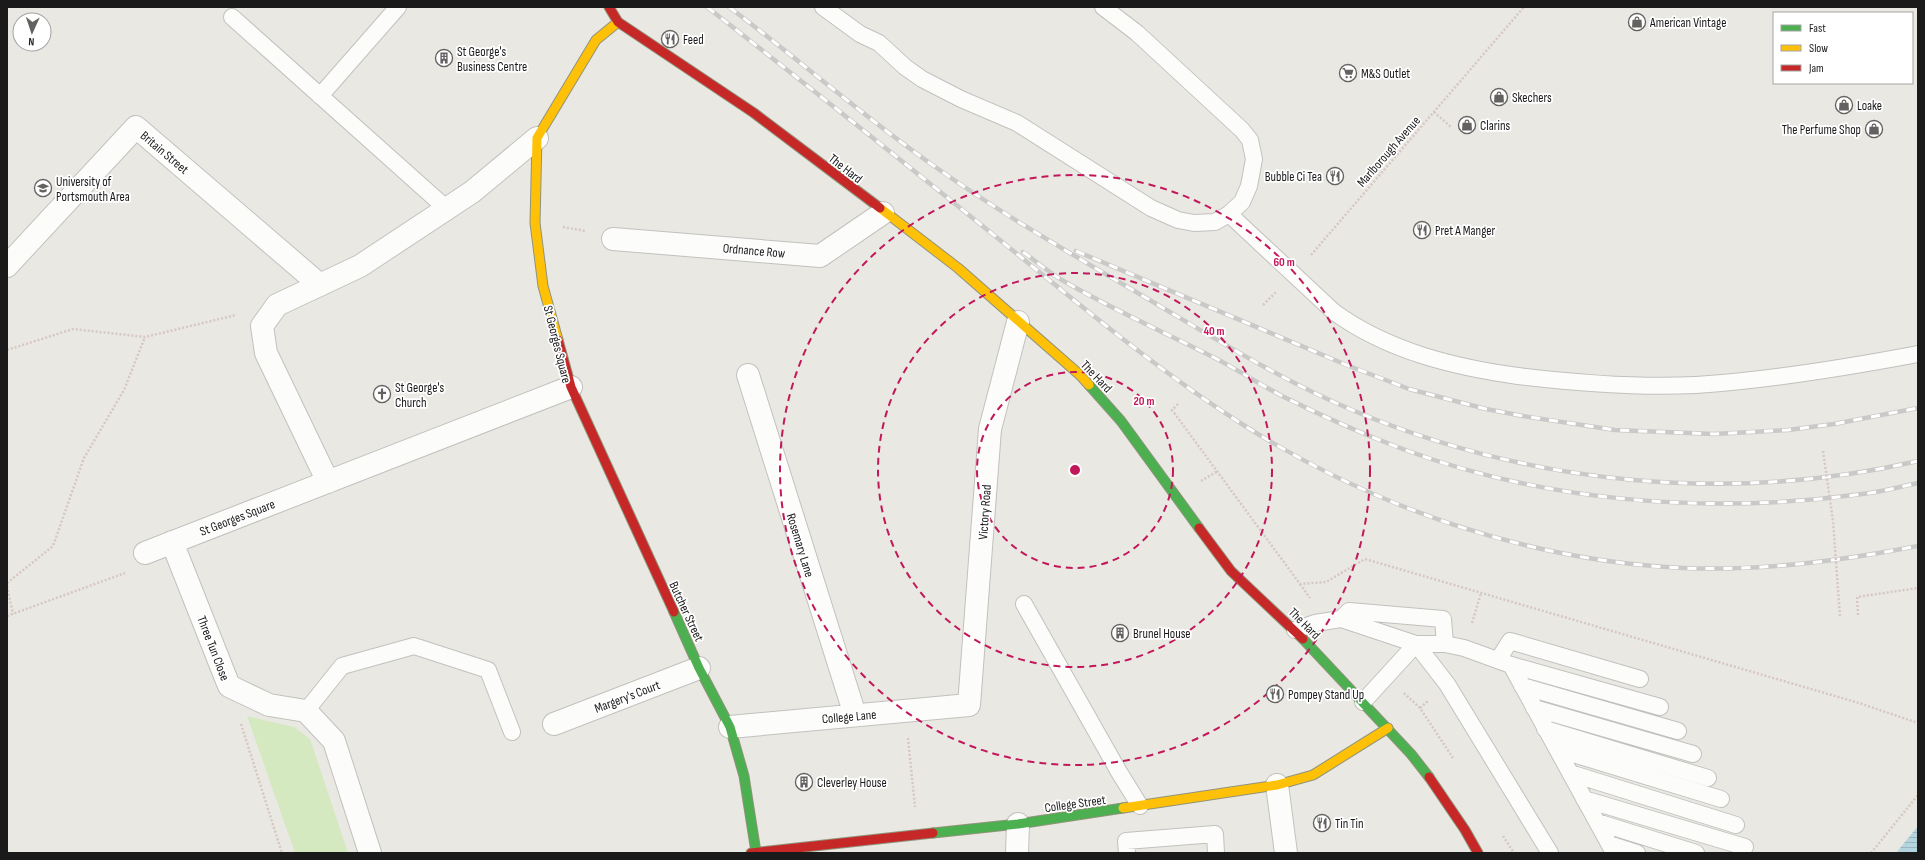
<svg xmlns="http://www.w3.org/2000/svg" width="1925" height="860" viewBox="0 0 1925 860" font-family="'Sofia Sans Condensed',sans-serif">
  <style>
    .grass { fill: #d4e9bf }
    .water { fill: url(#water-rules) }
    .pier { fill: #eae8e2 }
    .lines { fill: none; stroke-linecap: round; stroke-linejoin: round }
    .lane-casing { stroke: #c2c1be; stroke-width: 18 }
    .street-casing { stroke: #c2c1be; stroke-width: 24 }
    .fast-casing { stroke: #90937b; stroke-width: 11 }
    .slow-casing { stroke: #90937b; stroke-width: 11 }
    .jam-casing { stroke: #90937b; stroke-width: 11 }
    .path { stroke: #d6c7c3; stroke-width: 2.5; stroke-dasharray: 2 2; stroke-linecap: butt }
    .lane { stroke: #fcfcfb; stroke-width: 16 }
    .street { stroke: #fcfcfb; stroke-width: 22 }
    .fast { stroke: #4caf50; stroke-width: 9 }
    .slow { stroke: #ffc107; stroke-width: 9 }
    .jam { stroke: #c62828; stroke-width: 9 }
    .rail-casing { stroke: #c9c9c8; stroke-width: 4.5 }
    .rail { stroke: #fff; stroke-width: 3; stroke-dasharray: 9; stroke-linecap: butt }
    .path-bridge { stroke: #d6c7c3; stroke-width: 2.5; stroke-dasharray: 2 2; stroke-linecap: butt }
    .ring { fill: none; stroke: #c2185b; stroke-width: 2; stroke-dasharray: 7 5 }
    .labels { text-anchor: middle; stroke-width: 3.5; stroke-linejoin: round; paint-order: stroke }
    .poi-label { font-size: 13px; fill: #1a1a1a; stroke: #fff; text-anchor: start }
    .street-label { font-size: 13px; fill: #1a1a1a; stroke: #fff }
    .centre { fill: #c2185b; stroke: #fff; stroke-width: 2 }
    .ring-label { font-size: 12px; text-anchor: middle; font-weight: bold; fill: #c2185b; stroke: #fff; stroke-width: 3.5; stroke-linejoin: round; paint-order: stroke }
  </style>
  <defs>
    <pattern id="water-rules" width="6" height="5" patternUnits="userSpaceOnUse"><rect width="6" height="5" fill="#b4d4de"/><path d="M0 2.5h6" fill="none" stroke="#9ab5be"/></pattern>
  </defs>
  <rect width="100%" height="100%" fill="#eae8e2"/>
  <path class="grass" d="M247,716l47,11 16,12 38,114h-53z"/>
  <path class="water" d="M1918,826v27h-22z"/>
  <path class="pier" d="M1413,370l127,33 79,9 79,-1 1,4 64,-6v-6l113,-16 42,-9v229l-84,11 2,45 -51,-9 -75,-20 -145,-46 -199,-87z"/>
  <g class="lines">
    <g class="lane-casing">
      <path id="lane" d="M823,7l37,27 19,9 26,24 17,12 39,20 56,24 134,85 27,12 16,3 21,-1 14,-8 13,-12 7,-16 5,-27 -4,-19 -8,-10 -105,-97 -34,-26
        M232,17l215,192
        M320,96l78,-89
        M1229,214l105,98c54,39 119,55 184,64 59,7 119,12 178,9 75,-5 148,-17 222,-31
        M1024,604l95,168 21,34
        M1341,619l8,-8 94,8 2,25
        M1295,630l20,-7 26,-4 75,25h29l19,4 47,17 103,188
        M1416,644l31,40 103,169
        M1498,660l12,-19 130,38
        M1511,665l149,42
        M1522,686l156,45
        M1363,702l53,-58
        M1534,708l159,46
        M306,711l36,-45 72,-20 74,24 24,62
        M1545,729l163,49
        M1557,749l164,50
        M1570,773l166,52
        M1584,799l161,48
        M1597,822l99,31
        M1609,844l28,9
        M1127,853l-1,-12 89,-7 1,19"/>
    </g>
    <g class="street-casing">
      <path id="street" d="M613,239l207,17 63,-43
        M7,266l129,-139 184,158
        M748,375l107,340
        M328,482l-62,-129 -4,-27 15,-21 83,-39 112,-74 65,-54
        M172,542l57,144 40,19 37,6 28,30 36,112
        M145,553l426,-166
        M554,724l145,-56
        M730,727l239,-22 21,-276 28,-107
        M1277,785l9,68
        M1017,853l1,-29"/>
    </g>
    <g class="fast-casing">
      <path id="fast" d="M1089,385l32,36 78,107
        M674,612l25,56 31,59 14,49 12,76
        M1303,639l108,115 18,23
        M933,833l85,-9 105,-16"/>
    </g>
    <g class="slow-casing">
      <path id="slow" d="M880,208l78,60 122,107 9,10
        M558,340l-15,-54 -8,-63 2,-85 59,-98 22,-18
        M1123,808l154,-23 36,-10 75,-47"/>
    </g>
    <g class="jam-casing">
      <path id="jam" d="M609,7l9,15 136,91 126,95
        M558,340l13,47 103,225
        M1199,528l32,43 72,68
        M1429,777l36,53 13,23
        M751,853l182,-20"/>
    </g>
    <path class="path" d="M1434,112l17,15
      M563,227l23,4
      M1311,255l213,-248
      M1263,305l13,-13
      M7,350l66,-21 72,8 91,-22
      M1178,404l-6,6 128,174 26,-2 39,-23 494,144 59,20
      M1201,481l17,-10
      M7,583l46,-37 31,-88 40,-68 21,-53
      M1300,584l10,14
      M7,586l6,28
      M1858,615l-1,-18 61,-9
      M7,616l118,-43
      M1472,623l9,-30
      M1404,693l16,15 33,50
      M1420,708l8,-7
      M241,724l41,129
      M908,738l7,69
      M1503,836l11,17
      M1871,853l47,-58"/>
    <use href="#lane" class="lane"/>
    <use href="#street" class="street"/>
    <use href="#fast" class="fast"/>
    <use href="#slow" class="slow"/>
    <use href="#jam" class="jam"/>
    <g class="rail-casing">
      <path id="rail" d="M707,7c95,74 189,149 283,225 83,67 165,137 255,194 130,82 284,135 438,142 80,3 157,-7 235,-22
        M729,7c69,52 134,109 205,159 69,49 141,90 214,133 66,39 133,81 204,111 178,75 378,94 566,51
        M1076,251l273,115 60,23 77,20 37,7 92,14 99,4 74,-4 46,-6 84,-16
        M1023,252c13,9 25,20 39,28 49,29 102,52 153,78 23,12 44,26 67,38 38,19 78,37 118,52 143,54 310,67 462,46 19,-2 37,-7 56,-11"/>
    </g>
    <use href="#rail" class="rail"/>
    <path class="path-bridge" d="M1823,451l10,70 7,96"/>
  </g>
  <g class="ring">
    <circle cx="1075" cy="470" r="98"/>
    <circle cx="1075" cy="470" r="197"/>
    <circle cx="1075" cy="470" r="295"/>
  </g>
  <defs>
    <g id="shop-ring" transform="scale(0.9)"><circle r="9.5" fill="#fff" stroke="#636260" stroke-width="1.5"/><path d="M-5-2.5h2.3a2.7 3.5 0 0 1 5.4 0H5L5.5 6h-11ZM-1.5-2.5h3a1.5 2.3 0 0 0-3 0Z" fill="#636260"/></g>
    <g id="restaurant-ring" transform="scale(0.9)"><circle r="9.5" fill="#fff" stroke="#636260" stroke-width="1.5"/><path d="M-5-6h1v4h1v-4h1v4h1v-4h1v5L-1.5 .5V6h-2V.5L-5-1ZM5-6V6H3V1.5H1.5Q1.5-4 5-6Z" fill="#636260"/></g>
    <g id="building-ring" transform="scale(0.9)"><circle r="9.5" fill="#fff" stroke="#636260" stroke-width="1.5"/><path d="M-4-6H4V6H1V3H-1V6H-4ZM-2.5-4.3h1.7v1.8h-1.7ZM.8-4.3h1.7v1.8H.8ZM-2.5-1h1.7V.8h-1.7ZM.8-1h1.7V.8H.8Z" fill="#636260"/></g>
    <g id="supermarket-ring" transform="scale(0.9)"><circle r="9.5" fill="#fff" stroke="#636260" stroke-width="1.5"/><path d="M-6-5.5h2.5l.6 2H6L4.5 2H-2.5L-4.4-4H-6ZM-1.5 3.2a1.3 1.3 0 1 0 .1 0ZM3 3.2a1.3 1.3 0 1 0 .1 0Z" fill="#636260"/></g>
    <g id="university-ring" transform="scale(0.9)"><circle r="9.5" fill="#fff" stroke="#636260" stroke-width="1.5"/><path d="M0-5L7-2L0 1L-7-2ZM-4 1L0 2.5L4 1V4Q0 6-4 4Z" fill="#636260"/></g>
    <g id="church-ring" transform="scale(0.9)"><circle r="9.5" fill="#fff" stroke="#636260" stroke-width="1.5"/><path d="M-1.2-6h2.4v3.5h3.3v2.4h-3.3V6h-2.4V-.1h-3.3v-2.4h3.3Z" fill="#636260"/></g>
  </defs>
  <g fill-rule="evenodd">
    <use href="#shop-ring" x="1637" y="22"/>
    <use href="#restaurant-ring" x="670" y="39"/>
    <use href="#building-ring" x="444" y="58"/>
    <use href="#supermarket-ring" x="1348" y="73"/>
    <use href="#shop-ring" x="1499" y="97"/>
    <use href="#shop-ring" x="1844" y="105"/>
    <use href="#shop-ring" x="1467" y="125"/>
    <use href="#shop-ring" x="1874" y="129"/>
    <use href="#restaurant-ring" x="1335" y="176"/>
    <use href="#university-ring" x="43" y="188"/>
    <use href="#restaurant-ring" x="1422" y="230"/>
    <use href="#church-ring" x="382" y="394"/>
    <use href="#building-ring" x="1120" y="633"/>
    <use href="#restaurant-ring" x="1275" y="694"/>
    <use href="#building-ring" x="804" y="782"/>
    <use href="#restaurant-ring" x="1322" y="823"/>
  </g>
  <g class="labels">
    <g class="poi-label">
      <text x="1650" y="27">American Vintage</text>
      <text x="683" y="44">Feed</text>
      <text x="457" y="56">St George's<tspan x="457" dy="15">Business Centre</tspan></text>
      <text x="1361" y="78">M&amp;S Outlet</text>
      <text x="1512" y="102">Skechers</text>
      <text x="1857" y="110">Loake</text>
      <text x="1480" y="130">Clarins</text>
      <text x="1861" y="134" text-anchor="end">The Perfume Shop</text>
      <text x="1322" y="181" text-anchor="end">Bubble Ci Tea</text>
      <text x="56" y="186">University of<tspan x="56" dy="15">Portsmouth Area</tspan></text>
      <text x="1435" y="235">Pret A Manger</text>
      <text x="395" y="392">St George's<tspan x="395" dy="15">Church</tspan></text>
      <text x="1133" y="638">Brunel House</text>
      <text x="1288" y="699">Pompey Stand Up</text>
      <text x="817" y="787">Cleverley House</text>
      <text x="1335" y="828">Tin Tin</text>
    </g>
    <g class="street-label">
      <text transform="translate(1388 151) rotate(-49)" y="5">Marlborough Avenue</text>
      <text transform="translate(165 152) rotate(40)" y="5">Britain Street</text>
      <text transform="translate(846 168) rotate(38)" y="5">The Hard</text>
      <text transform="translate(754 250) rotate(5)" y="5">Ordnance Row</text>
      <text transform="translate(558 344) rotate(76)" y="5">St Georges Square</text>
      <text transform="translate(1097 376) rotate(46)" y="5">The Hard</text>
      <text transform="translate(984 512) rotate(-86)" y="5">Victory Road</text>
      <text transform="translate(237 517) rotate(-21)" y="5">St Georges Square</text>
      <text transform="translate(801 545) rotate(73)" y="5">Rosemary Lane</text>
      <text transform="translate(687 611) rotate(65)" y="5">Butcher Street</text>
      <text transform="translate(1305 623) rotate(45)" y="5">The Hard</text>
      <text transform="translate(214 648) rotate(69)" y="5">Three Tun Close</text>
      <text transform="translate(627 696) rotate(-21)" y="5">Margery's Court</text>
      <text transform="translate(849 716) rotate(-5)" y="5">College Lane</text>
      <text transform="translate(1075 803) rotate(-8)" y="5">College Street</text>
    </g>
  </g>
  <circle cx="1075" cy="470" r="6" class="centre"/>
  <g class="ring-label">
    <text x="1284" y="266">60 m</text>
    <text x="1214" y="335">40 m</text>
    <text x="1144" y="405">20 m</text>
  </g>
  <rect width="1925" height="860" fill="none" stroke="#1a1a1a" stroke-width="16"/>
  <rect x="1773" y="12" width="140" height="72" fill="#ffffff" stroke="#a3a3a3"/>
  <rect x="1781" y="25" width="20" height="6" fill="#4caf50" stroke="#a3a3a3"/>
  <text x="1809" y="32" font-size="12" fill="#1a1a1a">Fast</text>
  <rect x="1781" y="45" width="20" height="6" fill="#ffc107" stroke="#a3a3a3"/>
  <text x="1809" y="52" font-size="12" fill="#1a1a1a">Slow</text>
  <rect x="1781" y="65" width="20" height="6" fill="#c62828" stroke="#a3a3a3"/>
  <text x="1809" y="72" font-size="12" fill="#1a1a1a">Jam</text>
  <g transform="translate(32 32) rotate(183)"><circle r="19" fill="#ffffff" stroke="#a3a3a3"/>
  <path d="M0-3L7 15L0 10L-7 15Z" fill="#636260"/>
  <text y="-6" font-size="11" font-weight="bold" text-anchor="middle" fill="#1a1a1a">N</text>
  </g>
</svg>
